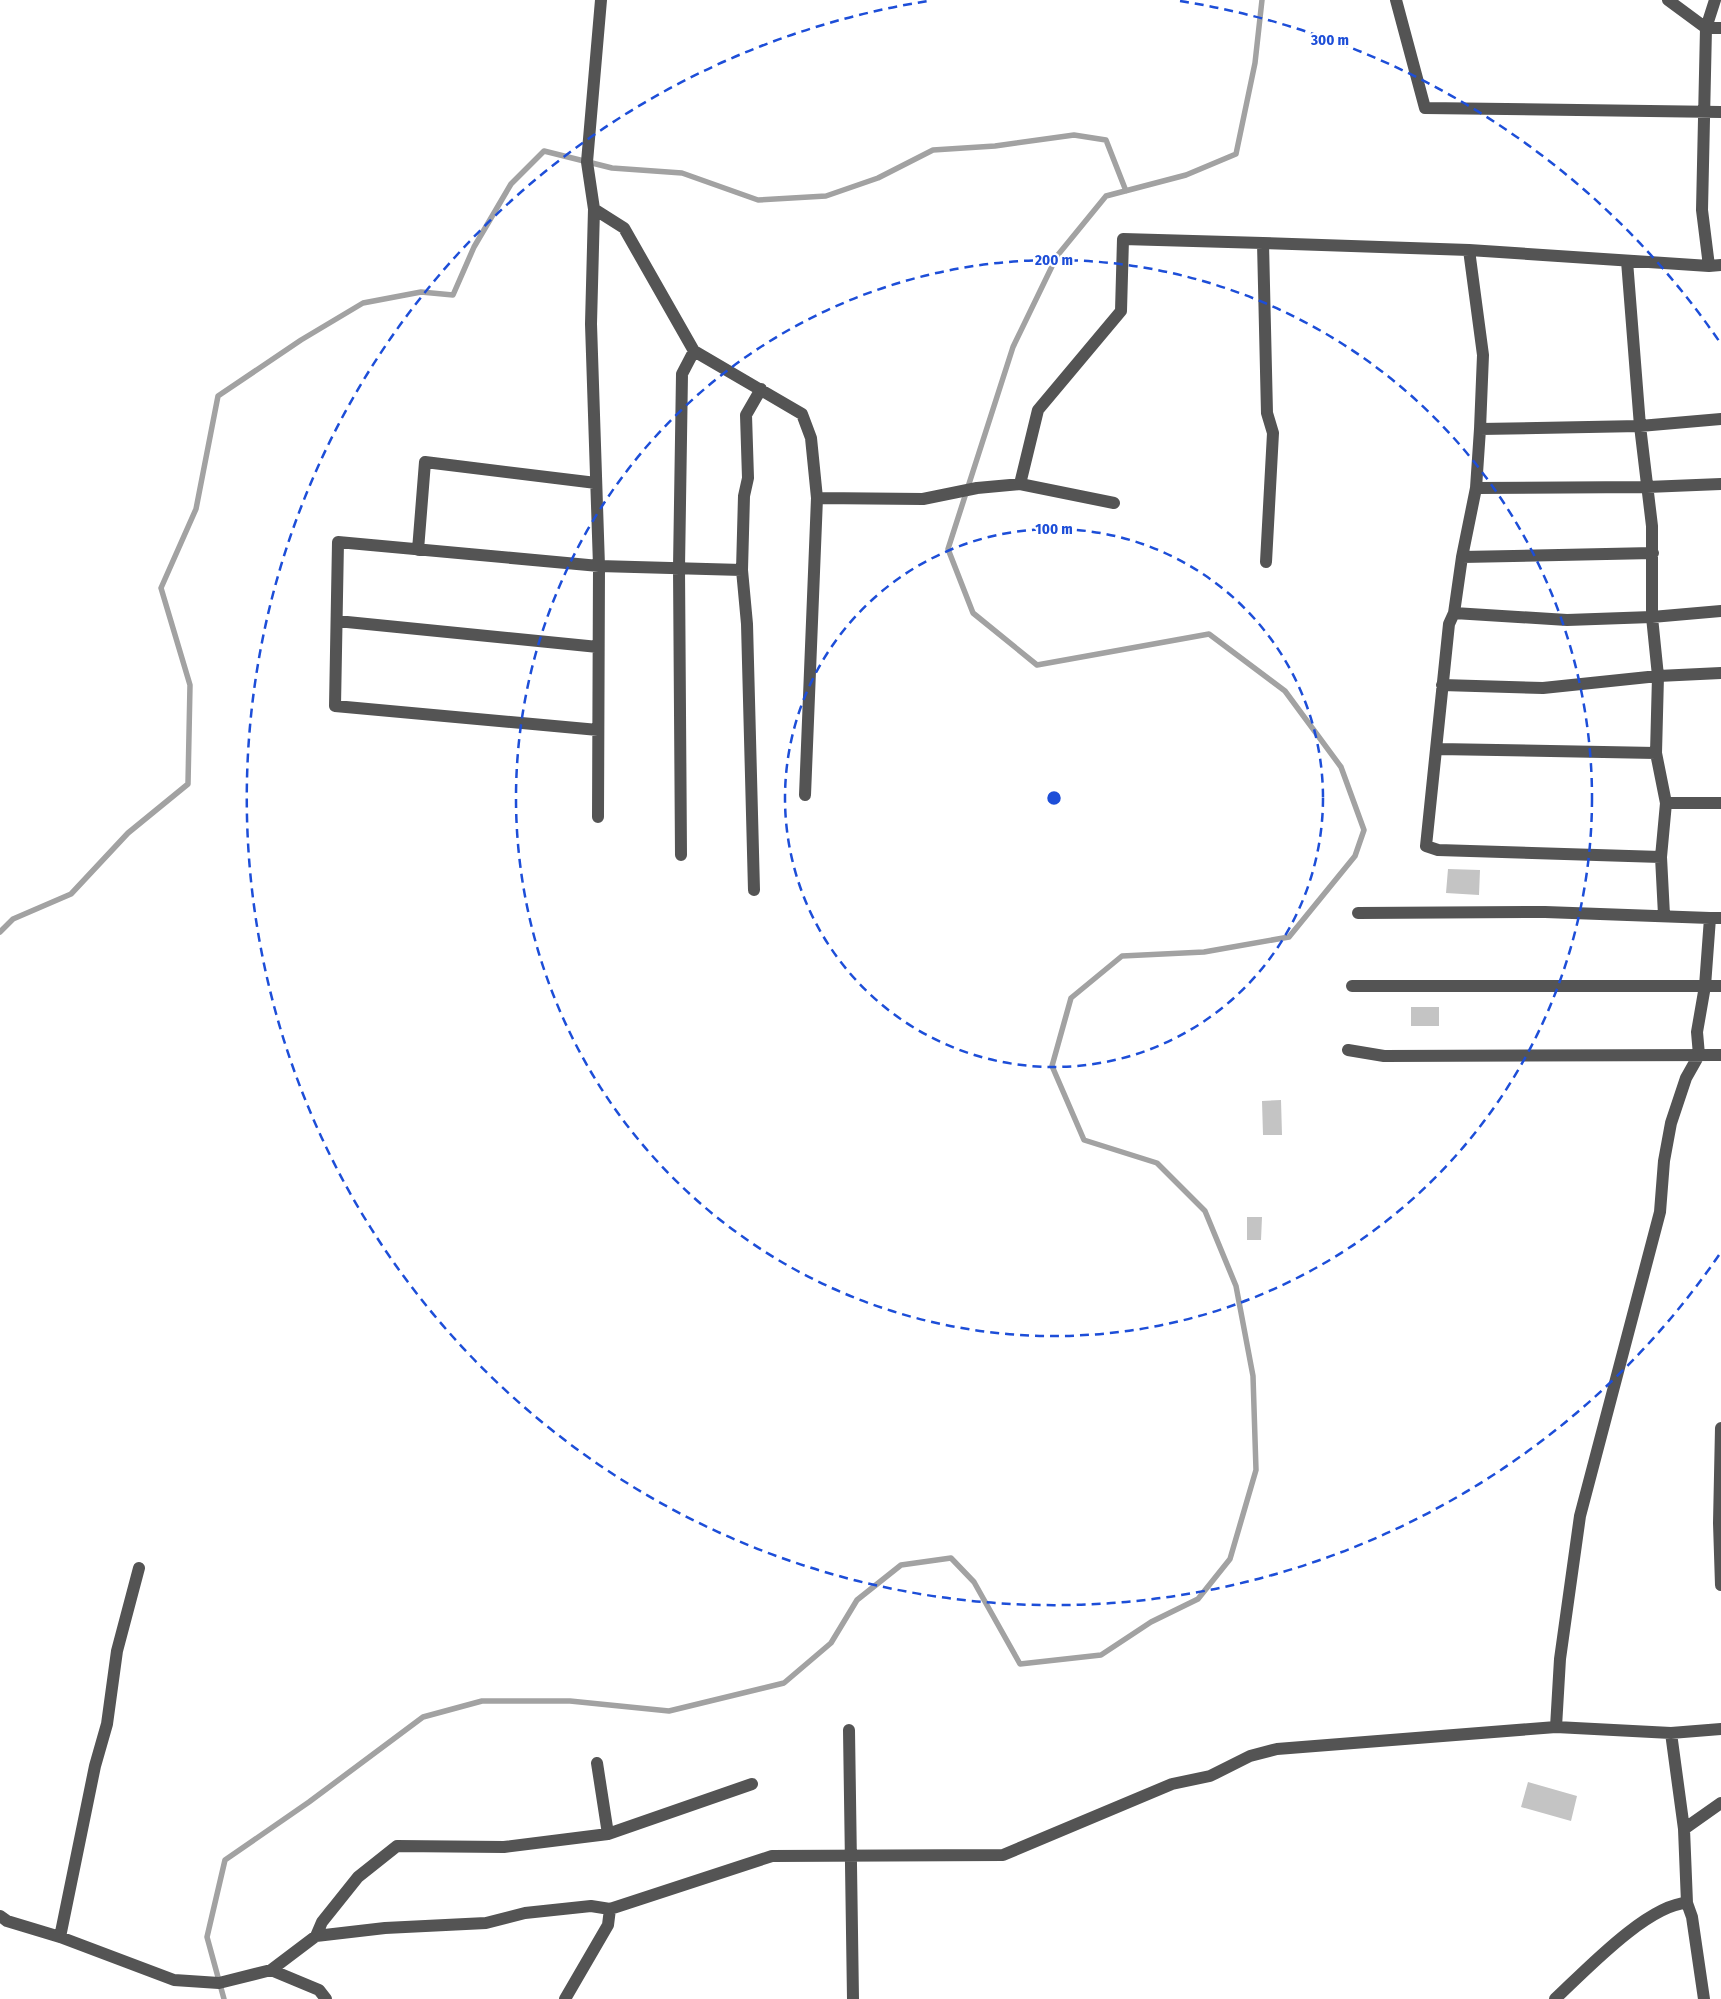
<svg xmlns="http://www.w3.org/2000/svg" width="1721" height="1999" viewBox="0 0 1721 1999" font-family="'Fira Sans Condensed',sans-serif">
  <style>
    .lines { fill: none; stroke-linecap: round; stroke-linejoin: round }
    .stream { stroke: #a2a2a2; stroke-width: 5.5 }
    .building { fill: #c4c4c4 }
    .minor { stroke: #545454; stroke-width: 12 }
    .ring { fill: none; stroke: #1d4ed8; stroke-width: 2.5; stroke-dasharray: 9 6 }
    .centre { fill: #1d4ed8; stroke: #fff; stroke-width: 2.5 }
    .ring-label { font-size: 15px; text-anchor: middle; font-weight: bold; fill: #1d4ed8; stroke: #fff; stroke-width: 4.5; stroke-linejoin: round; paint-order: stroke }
  </style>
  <rect width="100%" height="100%" fill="#fff"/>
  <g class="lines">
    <path class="stream" d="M0,932l13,-13 58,-25 57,-61 60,-49 2,-99 -29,-97 35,-79 22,-113 83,-56 62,-37 58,-11 32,3 21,-48 37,-63 33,-33 68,17 70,5 76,27 68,-4 52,-18 55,-28 62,-4 79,-11 32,5 20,51
      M224,1999l-17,-62 18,-77 84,-58 114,-85 59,-16h88l99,10 115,-28 47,-40 26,-43 44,-35 50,-7 23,24 46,82 81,-9 50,-33 47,-23 32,-40 26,-89 -3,-94 -17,-90 -31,-75 -48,-48 -73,-23 -32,-74 19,-68 51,-42 82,-4 85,-15 66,-81 9,-26 -23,-63 -56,-76 -76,-57 -172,31 -64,-52 -25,-64 65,-202 44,-91 49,-60 80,-21 50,-21 19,-91 7,-63"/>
  </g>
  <path class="building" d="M1448,869l32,1 -1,25 -33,-2z
    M1411,1007h28v19h-28z
    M1281,1100l1,35h-19l-1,-34z
    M1247,1217h15l-1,23h-14z
    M1528,1782l49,14 -6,25 -50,-14z"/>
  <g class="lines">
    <path class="minor" d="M1396,0l29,108 296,4
      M1668,0l38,28 -4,182 7,56 12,-1
      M1715,0l-9,28h15
      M594,209l30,19 70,123 108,63 9,24 6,60 -12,297
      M1469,250l14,105 -3,74 -4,59 -14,69 -8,56 -5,11 -23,222 12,4 223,7
      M1627,261l13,165 12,100v91l6,59 63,-3
      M1480,429l160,-3 81,-7
      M1020,484l94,19
      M1476,488l171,-1 74,-3
      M817,498l106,1 54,-11 43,-4 18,-74 83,-99 2,-72 140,4
      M418,550l7,-88 171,21
      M1462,557l191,-4
      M1266,562l7,-129 -6,-20 -4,-170 206,7 240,16
      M1454,613l113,7 85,-3 69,-6
      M337,621l261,26
      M1442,685l101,3 115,-12 -2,77 10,50 -5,54 3,58
      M598,730l-263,-24 3,-164 261,24 143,4
      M1438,749l218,4
      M1666,803h55
      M598,817l1,-251 -8,-242 3,-115 -7,-47 14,-162
      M681,855l-2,-287 3,-194 12,-23
      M754,890l-7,-266 -5,-54 2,-74 4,-18 -2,-63 15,-26
      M1358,913l187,-1 165,6
      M1352,986h369
      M1348,1050l36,6 337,-1
      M1721,1428l-2,95 2,62
      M1556,1727l4,-68 20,-143 80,-304 4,-51 7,-38 15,-45 13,-23 -2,-23 8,-46 5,-68h11
      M849,1730l4,269
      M1671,1733l13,96 3,74 5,14 12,82
      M597,1763l11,71
      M1684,1829l37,-26
      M0,1916l7,5 53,16 114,43 45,3 52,-13 45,-34 69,-8 101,-5 39,-10 66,-7 19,3 162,-53 231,-1 169,-71 38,-8 40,-20 27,-7 279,-22 115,6 50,-4
      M316,1936l6,-14 36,-45 39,-31 107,1 104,-13 144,-50
      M60,1937l35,-171 12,-42 10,-73 22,-83
      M271,1970l48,20 7,9
      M565,1999l43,-74 2,-16
      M1555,1999c29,-27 93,-95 132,-96"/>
  </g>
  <g class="ring">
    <circle cx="1054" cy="798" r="269"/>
    <circle cx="1054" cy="798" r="538"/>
    <path d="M1719 1255A807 807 0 1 1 928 1M1180 1A807 807 0 0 1 1719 341"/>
  </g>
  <circle cx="1054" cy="798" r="8" class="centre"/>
  <g class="ring-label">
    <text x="1330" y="45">300 m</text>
    <text x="1054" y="265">200 m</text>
    <text x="1054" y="534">100 m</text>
  </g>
</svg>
